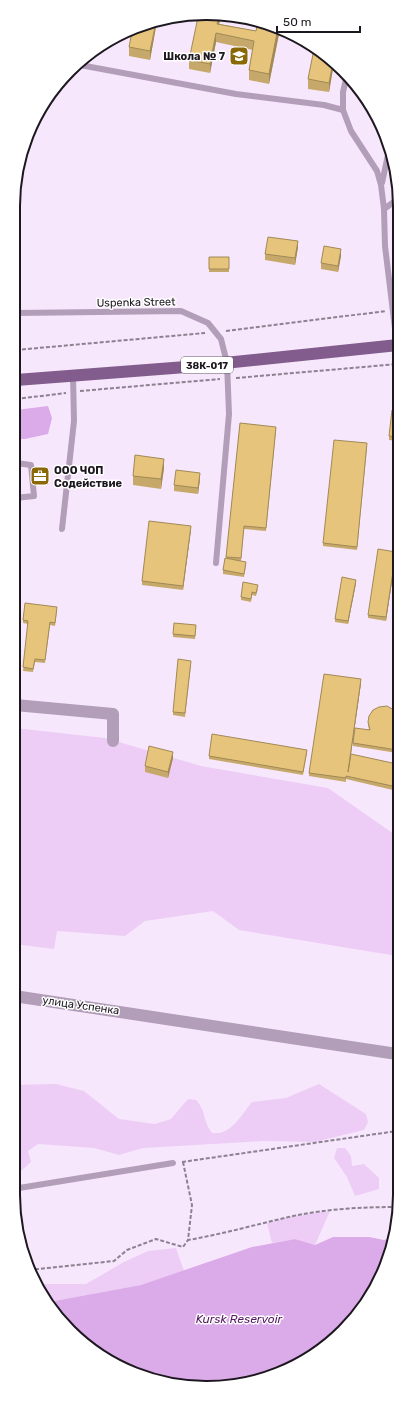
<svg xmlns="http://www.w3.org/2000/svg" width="413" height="1401" viewBox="0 0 413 1401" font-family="Rubik,sans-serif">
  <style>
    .green { fill: #edcdf5 }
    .forest { fill: #dbaae8 }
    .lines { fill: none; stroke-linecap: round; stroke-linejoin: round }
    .path { stroke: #8c8190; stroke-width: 2; stroke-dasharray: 4 2; stroke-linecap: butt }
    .lane { stroke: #b39eb9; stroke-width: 6 }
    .street { stroke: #b39eb9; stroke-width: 12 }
    .primary { stroke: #825c8c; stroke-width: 12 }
    .wall { fill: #c6a96a }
    .shaded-wall { fill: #a18956 }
    .building { fill: #e6c47b; stroke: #a18956 }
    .labels { text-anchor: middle; stroke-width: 3; stroke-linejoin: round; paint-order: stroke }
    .shield { fill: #fff; stroke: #615d62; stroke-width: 1 }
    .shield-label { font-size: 10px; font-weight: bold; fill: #1d171f }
    .poi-label { font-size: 11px; font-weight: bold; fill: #1d171f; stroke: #fff; text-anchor: end }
    .street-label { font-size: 11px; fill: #1d171f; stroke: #fff }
    .water-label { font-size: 12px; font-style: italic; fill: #521860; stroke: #fff }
    .rim { fill: none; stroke: #1d171f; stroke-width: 2 }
  </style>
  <rect width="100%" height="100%" fill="#f7e7fc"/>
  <path class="green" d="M15,728l90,10 96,28 127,22 66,46h3v122l-158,-26 -26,-19 -68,10 -20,15 -68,-5 -3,18 -40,-5z
    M56,1084l28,7 35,28 36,5 16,-5 17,-20 8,1c11,12 6,20 16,33 19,3 29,-18 40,-31l34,-4 33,-14 47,30 2,8 -4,8 -49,12 -52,-1 -120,7 -24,7 -25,-7 -56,-4 -10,7 3,11 -9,8 -9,-1v-84z
    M337,1148h8l6,8 1,10 12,-2 15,14v11l-24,7 -8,-19 -13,-19z
    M330,1211l-15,34 -20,-6 -23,4 -5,-20 26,-7z
    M176,1248l8,23 -43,14 -92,17 -11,-17 6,-1h42l38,-22 24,-11z"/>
  <path class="forest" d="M48,406l4,12 -4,16 -23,5h-9v-29z
    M333,1237h36l15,3 10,-3 -20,54 -50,57 -67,33 -63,7 -73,-20 -60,-46 -12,-20 92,-17 111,-38 43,-8 20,6z"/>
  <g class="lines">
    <path class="path" d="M226,331l160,-20
      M16,350l189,-17
      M236,378l162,-14
      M80,391l140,-12
      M16,399l50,-6
      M182,1162l215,-31
      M183,1162l9,43 -4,35c35,-6 70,-16 105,-24 33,-7 69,-9 103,-9
      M29,1270l85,-9 13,-11 29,-11 27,8 5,-7"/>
    <path class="lane" d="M80,65l156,29 88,11 19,5 8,21 26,40 4,14 3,24
      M343,110v-18l4,-17
      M382,183l7,-33
      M16,313l165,-2 27,12 13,16 6,24 2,51 -13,149
      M397,345l-12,-99 -1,-37 14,-10
      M15,498l19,-2 -3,-31 -15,-2
      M62,529l12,-108 -1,-46
      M13,1189l160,-26"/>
    <path class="street" d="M15,705l98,9v27
      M14,996l383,58"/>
    <path class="primary" d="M16,380l170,-13 212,-22"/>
  </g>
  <path class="wall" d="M157,21l-7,39 -21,-4v-9l3,-14h-2z
    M258,21l22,8 -11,55 -20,-4v-10l4,-20 -37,-8 -6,31 -21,-4v-9l30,-36 37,7z
    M314,49l20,14 -5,29 -21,-3v-10z
    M298,247l-3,18 -30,-5v-6z
    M341,256l-3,16 -17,-3v-6z
    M209,257h20v15h-20z
    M398,411v30l-9,-1v-4z
    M240,423l36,7 -10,101 -22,-2 -3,32 5,4 -2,12 -21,-3v-4l3,-11z
    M367,447l-10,103 -34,-4v-3z
    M164,468l-3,21 -28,-4v-9z
    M200,479l-2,15 -24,-3v-6z
    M191,529l-8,61 -41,-5v-4z
    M396,555l-10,66 -18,-3v-3z
    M356,583l-8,41 -13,-2v-3z
    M258,589l-2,7 -4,-1 -1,7 -10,-2v-3z
    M57,610l-2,16 -5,-1 -5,38 -10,-1 -2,10 -10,-1 5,-47 -5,-1v-3z
    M196,628l-1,11 -22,-2v-3z
    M191,664l-6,53 -12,-2v-3z
    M397,664v16l-2,-1v-3z
    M361,683l-12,83 48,-2v27l-51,-12v3l-37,-6v-3z
    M397,689v13h-2v-3z
    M368,722l27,12h2v19l-44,-7v-3l16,-14 -1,-4z
    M307,753l-4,22 -94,-16v-3z
    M173,758l-5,20 -23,-6v-6z"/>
  <path class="shaded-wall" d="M219,17h2l-4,16v-9z
    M157,21l-7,39v-9l6,-29z
    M278,28l2,1 -11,55v-10z
    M216,33v9l-6,31v-9z
    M333,62l1,1 -5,29v-9z
    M298,241v6l-3,18v-7z
    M341,249v7l-3,16v-6z
    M164,459v9l-3,21v-10z
    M200,473v6l-2,15v-6z
    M191,526v3l-8,61v-4z
    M396,552v3l-10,66v-4z
    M356,580v3l-8,41v-3z
    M361,679v4l-13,92v-3z
    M397,726v3l-3,8v-3z
    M173,752v6l-5,20v-6z"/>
  <path class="building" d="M198,17h21l-2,7 39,7 2,-10 20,7 -9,46 -20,-4 5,-29 -38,-8 -6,31 -21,-4z
    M156,22l-6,29 -21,-4 3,-15z
    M314,49l19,13 -4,21 -21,-4z
    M268,237l30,4 -3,17 -30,-4z
    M324,246l17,3 -3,17 -17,-3z
    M209,257h20v12h-20z
    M392,410l6,1v26l-9,-1z
    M240,423l36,4 -10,101 -22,-2 -3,32 -15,-1z
    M334,440l33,3 -10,104 -34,-4z
    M135,455l29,4 -3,20 -28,-3z
    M176,470l24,3 -2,15 -24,-3z
    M149,521l42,5 -8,60 -41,-5z
    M378,549l18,3 -10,65 -18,-2z
    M225,558l21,4 -2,12 -21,-4z
    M342,577l14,3 -8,41 -13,-2z
    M243,582l15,3 -2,8 -4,-1 -1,7 -10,-2z
    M25,603l32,4 -2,16 -5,-1 -5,38 -10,-1 -2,10 -10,-2 5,-46 -5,-1z
    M174,623l22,2 -1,11 -22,-2z
    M178,659l13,2 -6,52 -12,-1z
    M397,664v13l-2,-1z
    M324,674l37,5 -13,93 3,-18 46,10v23l-51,-11v2l-37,-5z
    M397,689v10h-2z
    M387,706l7,4 3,5v11l-3,8h3v16l-44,-7 2,-15 15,2 -2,-8 1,-6 4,-6 6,-3z
    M212,734l95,16 -4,22 -94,-16z
    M149,746l24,6 -5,20 -23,-6z"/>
  <defs>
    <g id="school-square" transform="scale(1)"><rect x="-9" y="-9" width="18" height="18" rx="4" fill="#8a6807" stroke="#fff"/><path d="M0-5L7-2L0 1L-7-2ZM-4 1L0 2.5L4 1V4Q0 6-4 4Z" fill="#fff"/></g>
    <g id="office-square" transform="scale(1)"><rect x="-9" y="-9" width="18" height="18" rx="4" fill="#8a6807" stroke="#fff"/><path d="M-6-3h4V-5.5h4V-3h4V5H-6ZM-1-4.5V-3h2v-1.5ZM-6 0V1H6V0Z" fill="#fff"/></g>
  </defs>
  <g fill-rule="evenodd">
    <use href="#school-square" x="239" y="56"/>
    <use href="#office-square" x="40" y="476"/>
  </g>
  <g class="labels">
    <rect class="shield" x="181" y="357" width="52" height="16" rx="3"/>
    <g class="shield-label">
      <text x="207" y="369">38К-017</text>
    </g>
    <g class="poi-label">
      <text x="225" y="60">Школа № 7</text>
      <text x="54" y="474" text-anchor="start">ООО ЧОП<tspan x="54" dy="13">Содействие</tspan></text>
    </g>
    <g class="street-label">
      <text transform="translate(136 302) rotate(-1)" y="4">Uspenka Street</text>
      <text transform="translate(81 1005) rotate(8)" y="4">улица Успенка</text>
    </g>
    <g class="water-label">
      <text x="239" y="1323">Kursk Reservoir</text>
    </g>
  </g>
  <path d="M0 0H413V1401H0ZM206 20H207A186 186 0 0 1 393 206V1195A186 186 0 0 1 207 1381H206A186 186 0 0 1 20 1195V206A186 186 0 0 1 206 20Z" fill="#fff" fill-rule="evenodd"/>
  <path class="rim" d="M206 20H207A186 186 0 0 1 393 206V1195A186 186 0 0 1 207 1381H206A186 186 0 0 1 20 1195V206A186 186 0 0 1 206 20Z"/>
  <path d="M277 26v6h83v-6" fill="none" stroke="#1d171f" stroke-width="2"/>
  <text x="283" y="26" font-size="12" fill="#1d171f" stroke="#ffffff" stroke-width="3" paint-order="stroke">50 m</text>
</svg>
